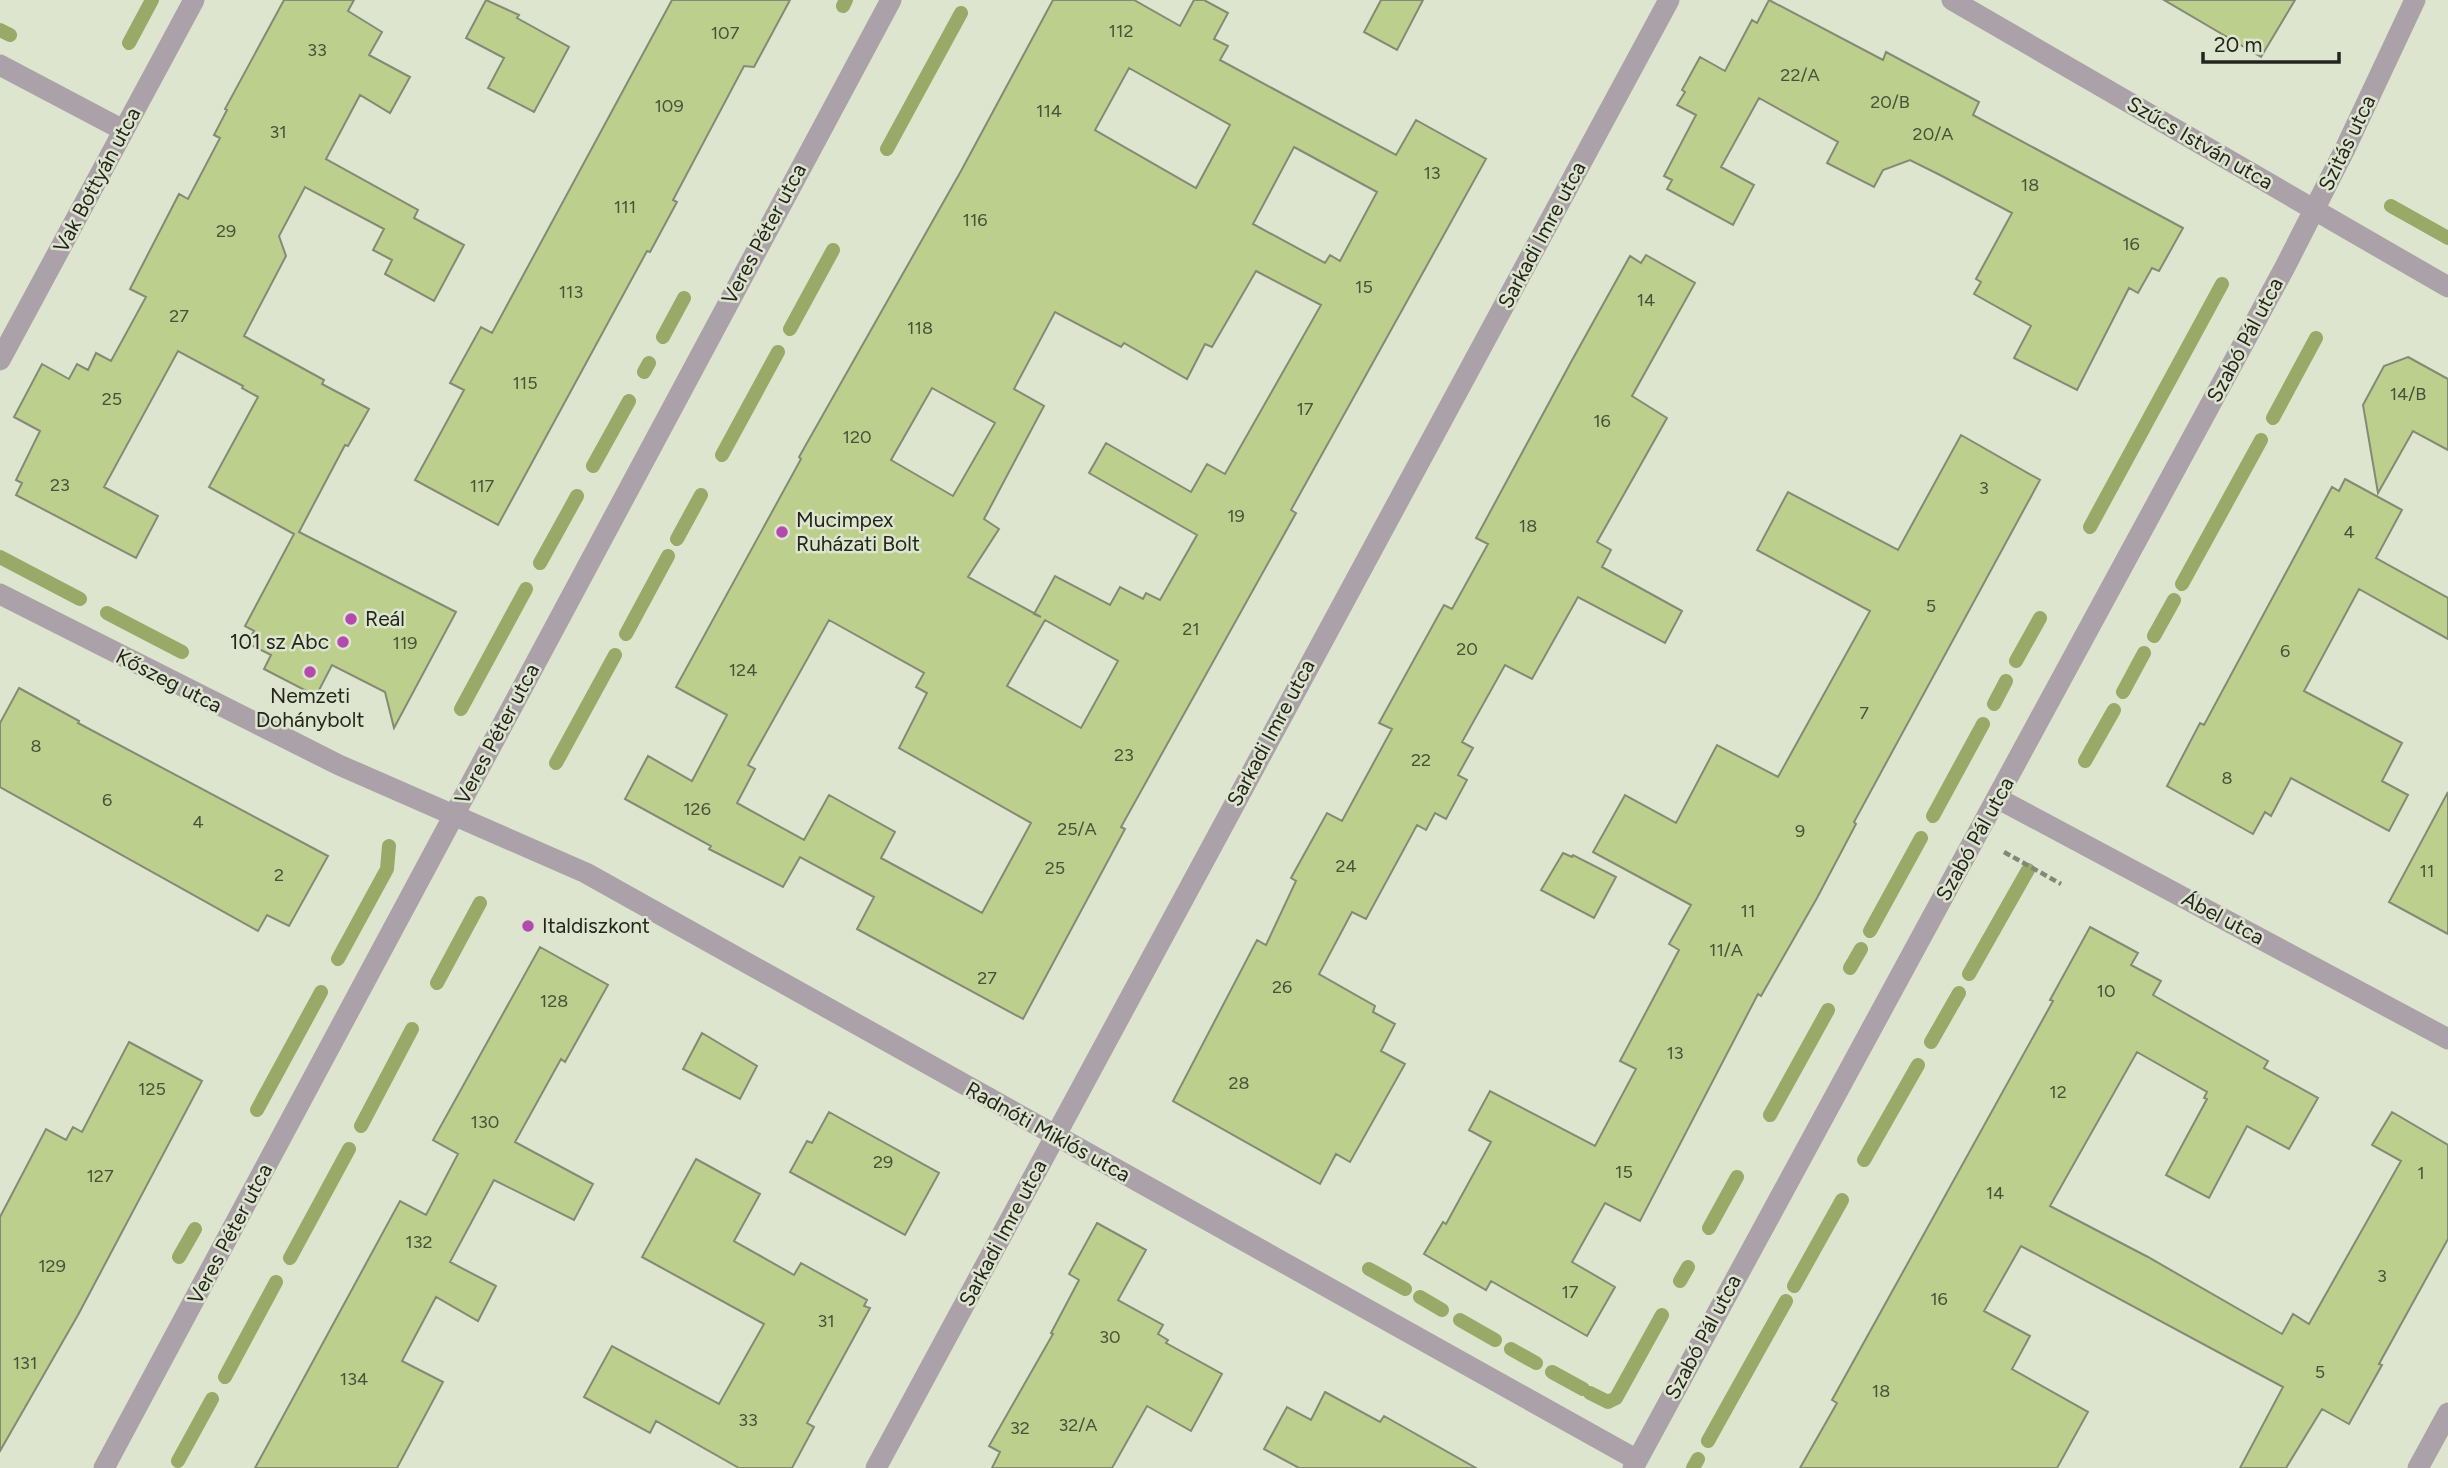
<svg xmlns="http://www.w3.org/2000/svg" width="2448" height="1468" viewBox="0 0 2448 1468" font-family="Figtree,sans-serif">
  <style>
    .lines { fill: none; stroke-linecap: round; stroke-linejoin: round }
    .stream { stroke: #98a968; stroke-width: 14 }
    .building { fill: #bccf8c; stroke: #848a75; stroke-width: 2; fill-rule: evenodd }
    .path { stroke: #838777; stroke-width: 4.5; stroke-dasharray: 7 3.5; stroke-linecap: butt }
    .minor { stroke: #aaa1a9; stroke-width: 21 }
    .poi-dot { fill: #b34baf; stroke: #dee5ce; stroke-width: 2.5 }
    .labels { text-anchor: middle; stroke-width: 5; stroke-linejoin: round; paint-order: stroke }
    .number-label { font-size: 18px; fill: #4a503a }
    .street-label { font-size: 21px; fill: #24261e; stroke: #dee5ce }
    .poi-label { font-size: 21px; fill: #24261e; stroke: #dee5ce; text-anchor: start }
  </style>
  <rect width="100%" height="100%" fill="#dee5ce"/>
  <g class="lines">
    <path class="stream" d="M843,6l3,-6
      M0,30l10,5
      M129,43l23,-43
      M887,149l74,-136
      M2391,206l57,32
      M790,329l43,-79
      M663,337l21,-39
      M644,372l5,-9
      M2273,418l43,-80
      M722,455l56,-103
      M593,466l36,-65
      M2090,527l132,-243
      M677,539l24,-44
      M0,557l80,42
      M540,563l37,-67
      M2182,584l79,-144
      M107,613l75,39
      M626,634l42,-78
      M2154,636l20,-36
      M2016,661l24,-43
      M2123,692l21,-39
      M1994,704l12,-23
      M461,709l65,-120
      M2085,761l29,-51
      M556,763l59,-108
      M1933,816l50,-92
      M1870,931l51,-93
      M338,959l49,-90 2,-23
      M1850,968l11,-19
      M1969,974l59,-104
      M437,983l43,-80
      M1931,1042l28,-49
      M257,1110l64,-118
      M1770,1115l58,-105
      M361,1126l51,-97
      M1864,1160l54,-95
      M1709,1228l28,-51
      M179,1257l16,-28
      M290,1258l59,-109
      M1369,1269l36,20
      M1680,1281l8,-14
      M1794,1286l48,-86
      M1420,1297l22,13
      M1460,1320l35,20
      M1511,1349l25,14
      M1552,1372l31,17
      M225,1377l51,-95
      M1590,1393l18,9 8,-4 46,-83
      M1708,1441l78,-140
      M178,1461l34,-62
      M1693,1468l5,-9"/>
  </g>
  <path class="building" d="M284,0h70l-6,11 34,21 -13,23 41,22 -20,36 -30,-18 -34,64 92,51 -4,8 50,27 -30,56 -49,-27 7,-14 -19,-10 11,-21 -79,-42 -26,49 7,20 -42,80 80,44 -2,4 47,25 -21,37 -3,-1 -46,87 157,80 -62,116 -9,-36 -53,-27 -16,31 -52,-27 7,-14 -24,-12 7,-12 -9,-5 49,-92 -85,-47 49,-90 -16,-9 1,-2 -65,-35 -74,136 54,29 -22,42 -120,-63 6,-12 -6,-3 24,-49 -26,-14 28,-53 27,15 8,-15 11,6 8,-17 15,8 35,-64 -16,-8 49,-95 9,5 32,-61 -6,-3 13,-25 -2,-1z
    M486,0l33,15 -2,3 52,29 -35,65 -46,-24 16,-30 -38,-20z
    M672,0h118l-36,67 -10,-1 -71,134 4,2 -27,50 -3,-1 -149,274 -83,-45 49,-90 -14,-7 31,-56 11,6z
    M1053,0h81l46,26 14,-26h10l24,13 -14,26 14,7 -8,14 176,95 20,-35 70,39 -195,351 5,3 -175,314 4,2 -102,190 -166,-90 17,-32 -74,-40 -17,30 -74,-38 2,-3 -86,-47 23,-43 44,25 35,-66 -51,-28 125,-228 -2,-2 162,-286zM1129,68l101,57 -34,63 -101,-58zM1294,147l83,45 -37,69 -10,-6 -5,8 -72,-39zM1256,271l65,34 -96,169 -18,-10 -16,28 -85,-49 -17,30 108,62 -37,65 -14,-7 -3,6 -23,-12 -10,18 -55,-29 -21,38 7,3 -73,-40 31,-48 -15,-10 60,-113 -30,-17 41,-77 66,35 3,-4 63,36 18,-35 7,3zM932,388l63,35 -42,73 -62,-36zM829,620l95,53 -8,14 11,6 -28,55 132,75 -49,90 -101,-55 14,-26 -66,-37 -25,45 -67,-37 18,-34 -7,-4zM1045,620l73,41 -37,67 -74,-42z
    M1381,0h42l-26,50 -33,-18z
    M1769,0l114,60 3,-8 93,50 -6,13 210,113 -24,43 -7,-3 -14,25 -9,-5 -52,102 -63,-32 17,-32 -57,-32 7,-12 -5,-3 36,-66 -72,-38 -30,-15 -27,10 -9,17 -47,-24 11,-21 -79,-44 -38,69 33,18 -21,40 -66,-36 5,-9 -8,-4 32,-61 -19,-10 8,-13 -3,-2 18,-33 25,14 27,-51 5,3z
    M2164,0h131l-34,57z
    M1646,255l49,28 -63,113 35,22 -70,124 14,8 -9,17 80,44 -17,32 -87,-46 -46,82 -27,-14 -43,77 11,6 -15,27 9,5 -21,39 -11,-6 -9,17 -9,-5 -51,94 -14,-7 -33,62 56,32 -2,6 22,12 -14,27 24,13 -55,98 -14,-8 -16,30 -147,-83 84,-161 9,5 30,-64 -5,-3 36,-65 15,8 50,-92 -13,-6 65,-118 8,4 36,-65 -12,-6 95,-176 59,-106 11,7z
    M2408,357l40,22v71l-35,-19 -35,62 -15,-88 21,-39z
    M1961,435l79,45 -186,342 2,2 -39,74 -56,98 -3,-2 -118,227 -35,-18 -33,59 43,25 -28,49 -96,-55 -5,9 -62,-36 19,-32 3,2 45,-82 -22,-12 21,-39 105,55 41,-77 -16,-8 59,-111 -10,-6 22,-39 -98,-53 32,-57 51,28 41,-78 61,32 92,-166 -113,-61 31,-58 110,58z
    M2345,479l57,31 -26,48 72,40v41l-89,-50 -55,102 98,52 -20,38 26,14 -19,36 -98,-53 -20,38 -6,-4 -12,22 -86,-48 33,-63 4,2 128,-238 7,4z
    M19,688l60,33 -1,2 250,133 -39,70 -22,-11 -9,16 -258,-144v-64z
    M2448,792v142l-59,-32z
    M1563,853l9,4 1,-2 43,22 -22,41 -53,-28z
    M2090,927l48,26 -7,12 30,16 -8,14 115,66 -4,7 54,30 -29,51 -42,-23 -38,72 -43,-23 41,-76 -3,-1 3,-6 -70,-40 -87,154 98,51 134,77 11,-20 16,10 92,-163 -29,-16 20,-33 56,33v94l-69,125 3,1 -33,59 -27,-15 -36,59h-46l43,-81 -262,-141 -37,65 46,25 -18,33 76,43 -31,56h-257l37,-65 -5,-3 221,-399 -3,-1z
    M540,947l68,38 -43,77 -4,-3 -46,83 78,42 -19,36 -80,-40 -44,82 46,24 -18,35 -42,-24 -34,64 41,21 -46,86h-142l145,-267 26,14 32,-61 -25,-14z
    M702,1033l55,33 -17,33 -57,-30z
    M129,1042l73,39 -124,234 -78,136v-234l46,-88 20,11 7,-13 9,5z
    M829,1112l110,61 -34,62 -115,-63 17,-31 5,2z
    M696,1159l64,35 -26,47 60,34 7,-12 66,37 -3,6 6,2 -63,115 7,4 -22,41h-53l-83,-47 -6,12 -66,-36 28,-51 107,58 45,-80 -122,-67z
    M1097,1223l49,27 -28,50 45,25 -5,9 10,6 -2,3 56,31 -31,57 -44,-25 -35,62h-120l8,-16 -11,-6 64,-112 -2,-1 28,-53 -10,-6z
    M1325,1392l55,30 4,-6 92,52h-177l-35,-19 23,-42 24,13z"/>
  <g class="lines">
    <path class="path" d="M2004,852l57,32"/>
    <path class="minor" d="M1952,0l496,287
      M0,65l123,65
      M0,360l194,-360
      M0,594l339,171 247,108 1051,587
      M1997,798l451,241
      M104,1468l787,-1468
      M876,1468l793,-1468
      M1633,1468l652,-1201 60,-118 70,-149
      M2418,1468l30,-55"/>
  </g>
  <g class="poi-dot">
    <circle cx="782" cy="532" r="7"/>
    <circle cx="351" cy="619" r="7"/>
    <circle cx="343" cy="642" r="7"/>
    <circle cx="310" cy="672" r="7"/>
    <circle cx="528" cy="926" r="7"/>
  </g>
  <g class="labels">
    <g class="number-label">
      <text x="1121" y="37">112</text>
      <text x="725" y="39">107</text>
      <text x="317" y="56">33</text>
      <text x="1800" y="81">22/A</text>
      <text x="1890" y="108">20/B</text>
      <text x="669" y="112">109</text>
      <text x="1049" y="117">114</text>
      <text x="278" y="138">31</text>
      <text x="1933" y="140">20/A</text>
      <text x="1432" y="179">13</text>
      <text x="2030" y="191">18</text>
      <text x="625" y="213">111</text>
      <text x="975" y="226">116</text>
      <text x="226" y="237">29</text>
      <text x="2131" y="250">16</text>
      <text x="1364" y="293">15</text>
      <text x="571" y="298">113</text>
      <text x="1646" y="306">14</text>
      <text x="179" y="322">27</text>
      <text x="920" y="334">118</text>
      <text x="525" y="389">115</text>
      <text x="2408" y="400">14/B</text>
      <text x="112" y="405">25</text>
      <text x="1305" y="415">17</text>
      <text x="1602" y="427">16</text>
      <text x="857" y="443">120</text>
      <text x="60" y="491">23</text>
      <text x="482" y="492">117</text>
      <text x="1984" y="494">3</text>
      <text x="1236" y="522">19</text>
      <text x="1528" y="532">18</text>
      <text x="2349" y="538">4</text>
      <text x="1931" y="612">5</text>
      <text x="1191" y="635">21</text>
      <text x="405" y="649">119</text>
      <text x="1467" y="655">20</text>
      <text x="2285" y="657">6</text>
      <text x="743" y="676">124</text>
      <text x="1864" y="719">7</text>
      <text x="36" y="752">8</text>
      <text x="1124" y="761">23</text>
      <text x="1421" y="766">22</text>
      <text x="2227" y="784">8</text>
      <text x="107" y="806">6</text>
      <text x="697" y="815">126</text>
      <text x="198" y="828">4</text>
      <text x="1077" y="835">25/A</text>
      <text x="1800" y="837">9</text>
      <text x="1346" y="872">24</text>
      <text x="1055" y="874">25</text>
      <text x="2427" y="877">11</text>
      <text x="279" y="881">2</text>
      <text x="1748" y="917">11</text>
      <text x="1726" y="956">11/A</text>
      <text x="987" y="984">27</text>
      <text x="1282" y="993">26</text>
      <text x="2106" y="997">10</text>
      <text x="554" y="1007">128</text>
      <text x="1675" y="1059">13</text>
      <text x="1239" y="1089">28</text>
      <text x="152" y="1095">125</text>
      <text x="2058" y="1098">12</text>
      <text x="485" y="1128">130</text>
      <text x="883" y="1168">29</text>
      <text x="1624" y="1178">15</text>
      <text x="2421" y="1179">1</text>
      <text x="100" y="1182">127</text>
      <text x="1995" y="1199">14</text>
      <text x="419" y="1248">132</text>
      <text x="52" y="1272">129</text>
      <text x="2382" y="1282">3</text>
      <text x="1570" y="1298">17</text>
      <text x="1939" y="1305">16</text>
      <text x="826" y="1327">31</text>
      <text x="1110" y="1343">30</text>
      <text x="25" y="1369">131</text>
      <text x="2320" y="1378">5</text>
      <text x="354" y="1385">134</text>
      <text x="1881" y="1397">18</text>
      <text x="748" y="1426">33</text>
      <text x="1078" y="1431">32/A</text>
      <text x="1020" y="1434">32</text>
    </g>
    <g class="street-label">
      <text transform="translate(2200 143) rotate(30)" y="7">Szűcs István utca</text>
      <text transform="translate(2347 143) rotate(-64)" y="7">Szitás utca</text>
      <text transform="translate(97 180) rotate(-62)" y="7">Vak Bottyán utca</text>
      <text transform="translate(764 234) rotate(-62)" y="7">Veres Péter utca</text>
      <text transform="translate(1542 235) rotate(-62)" y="7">Sarkadi Imre utca</text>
      <text transform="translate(2245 340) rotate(-62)" y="7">Szabó Pál utca</text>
      <text transform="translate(169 681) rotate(27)" y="7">Kőszeg utca</text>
      <text transform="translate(1271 733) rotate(-62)" y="7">Sarkadi Imre utca</text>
      <text transform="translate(497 734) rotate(-62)" y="7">Veres Péter utca</text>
      <text transform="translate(1975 839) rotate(-61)" y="7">Szabó Pál utca</text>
      <text transform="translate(2223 918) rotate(28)" y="7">Ábel utca</text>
      <text transform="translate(1048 1132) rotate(29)" y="7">Radnóti Miklós utca</text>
      <text transform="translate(1003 1233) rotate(-62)" y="7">Sarkadi Imre utca</text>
      <text transform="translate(230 1234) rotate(-62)" y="7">Veres Péter utca</text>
      <text transform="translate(1703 1337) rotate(-62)" y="7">Szabó Pál utca</text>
    </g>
    <g class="poi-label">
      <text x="796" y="527">Mucimpex<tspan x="796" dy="24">Ruházati Bolt</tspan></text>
      <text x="365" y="626">Reál</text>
      <text x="329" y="649" text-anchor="end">101 sz Abc</text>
      <text x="310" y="703" text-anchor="middle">Nemzeti<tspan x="310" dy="24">Dohánybolt</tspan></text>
      <text x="542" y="933">Italdiszkont</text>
    </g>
  </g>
  <path d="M2203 52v10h136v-10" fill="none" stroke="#24261e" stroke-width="3.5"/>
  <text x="2214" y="52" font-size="21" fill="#24261e" stroke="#dee5ce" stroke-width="5" paint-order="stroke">20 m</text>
</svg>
